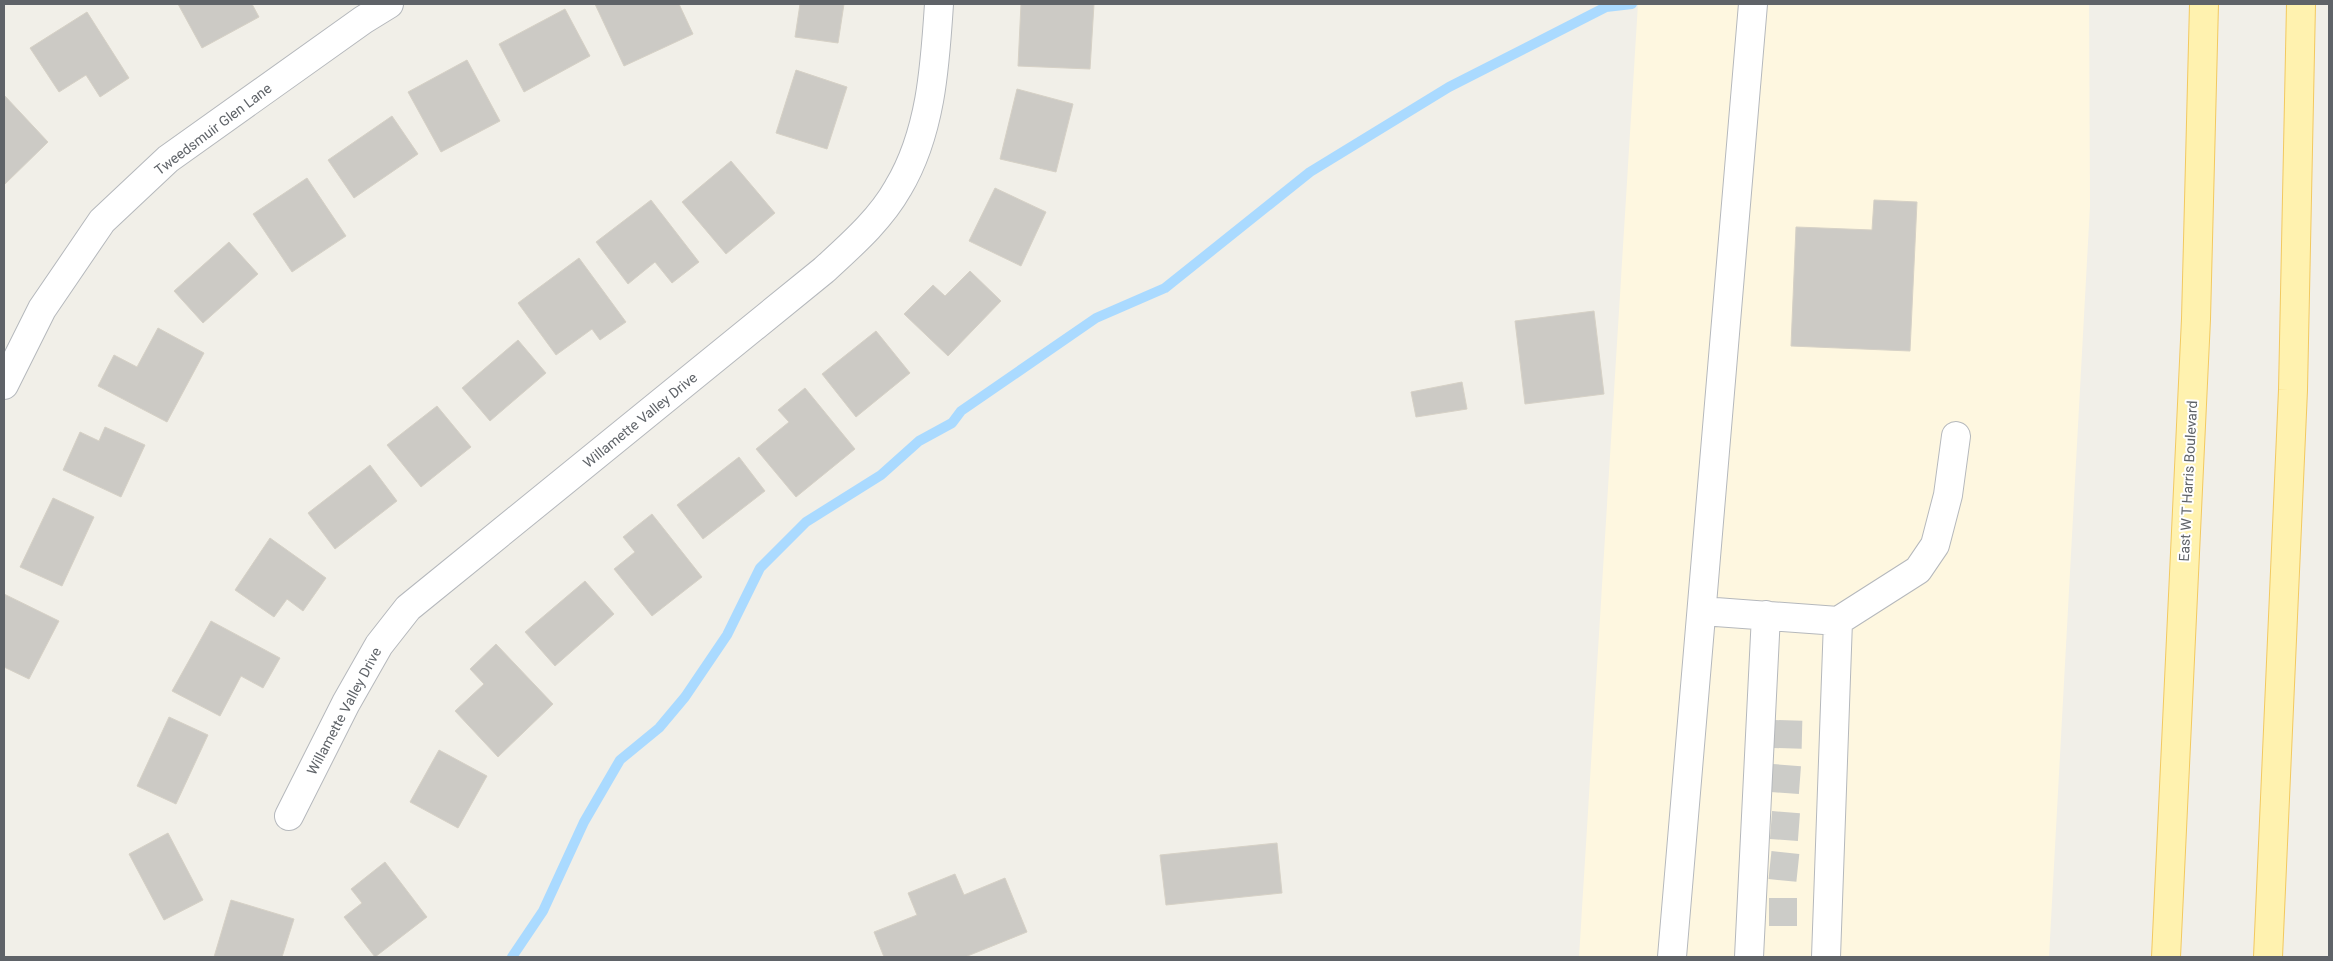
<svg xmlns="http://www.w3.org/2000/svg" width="2333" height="961" viewBox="0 0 2333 961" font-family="Roboto,sans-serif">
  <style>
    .commercial { fill: #fef7e0 }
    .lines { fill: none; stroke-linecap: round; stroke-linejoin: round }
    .stream { stroke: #aadaff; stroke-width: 10 }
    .building { fill: #cccac5; stroke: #d6d1c6 }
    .minor-tunnel { stroke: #ccccc8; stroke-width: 28; stroke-dasharray: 28 14; stroke-linecap: butt }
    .minor-casing { stroke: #b5b8bc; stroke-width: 30 }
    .major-casing { stroke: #f2c960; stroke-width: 30 }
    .minor { stroke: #fff; stroke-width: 28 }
    .major { stroke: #fff2af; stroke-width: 28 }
    .labels { text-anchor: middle; stroke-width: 4; stroke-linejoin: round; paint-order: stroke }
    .street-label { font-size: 14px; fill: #5f6368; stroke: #fff }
  </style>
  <rect width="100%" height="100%" fill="#f1efe8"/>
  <path class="commercial" d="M1638,4h451l1,202 -41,751h-470z"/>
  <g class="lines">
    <path class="stream" d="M512,957l31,-46 41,-89 36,-62 39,-32 26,-31 42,-62 33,-67 46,-46 75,-47 38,-34 33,-18 9,-12 135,-93 69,-30 145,-116 139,-85 157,-80 26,-3"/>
  </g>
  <path class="building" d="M178,4h74l7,13 -57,31z
    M595,4h84l14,30 -69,32z
    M800,4h44l-6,39 -43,-6z
    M1021,4h73l-4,65 -72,-3z
    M565,9l25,47 -66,36 -25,-48z
    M87,12l42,66 -29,19 -14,-22 -27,17 -29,-44z
    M467,60l33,61 -59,31 -33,-60z
    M796,70l51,17 -20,62 -51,-16z
    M1017,89l56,15 -17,68 -56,-13z
    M4,95l44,47 -44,43z
    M392,116l26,38 -64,44 -26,-38z
    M731,161l44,52 -49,41 -44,-52z
    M307,178l39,58 -54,36 -39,-58z
    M995,188l51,24 -25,54 -52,-25z
    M651,200l48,62 -27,21 -17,-21 -27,22 -32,-42z
    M1874,200l43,2 -7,149 -119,-5 5,-119 76,3z
    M229,242l29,32 -55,49 -29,-32z
    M579,258l47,64 -26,18 -8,-11 -36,26 -38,-52z
    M970,271l31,30 -53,55 -44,-42 29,-29 12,11z
    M1594,311l10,83 -79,10 -10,-83z
    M158,328l46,25 -37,69 -69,-36 16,-31 23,12z
    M876,331l34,42 -54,44 -34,-43z
    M518,340l28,33 -56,48 -28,-33z
    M1462,382l5,27 -51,8 -5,-25z
    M805,388l50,61 -59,48 -40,-48 33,-27 -11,-12z
    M437,406l34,41 -50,40 -34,-42z
    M105,427l40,18 -24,52 -58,-27 17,-38 19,9z
    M739,457l26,34 -62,48 -26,-34z
    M370,465l27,36 -62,48 -27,-36z
    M53,498l41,19 -32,69 -42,-19z
    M652,514l50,63 -50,39 -38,-47 21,-17 -12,-15z
    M270,538l56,40 -23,33 -16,-12 -13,18 -39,-27z
    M585,581l29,33 -59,52 -30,-34z
    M4,594l55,27 -30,58 -25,-12z
    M211,621l69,37 -17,30 -22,-12 -21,40 -48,-25z
    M496,644l57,60 -55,53 -43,-46 29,-27 -14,-15z
    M169,717l39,18 -32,69 -39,-18z
    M439,750l48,26 -29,52 -48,-26z
    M168,833l35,67 -39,20 -35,-66z
    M1277,843l5,50 -116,12 -6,-50z
    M385,862l42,55 -52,40 -31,-40 18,-14 -11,-14z
    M955,874l9,21 41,-17 22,54 -62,25h-81l-10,-25 43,-17 -9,-22z
    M231,900l63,19 -12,38h-68z"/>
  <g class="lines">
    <path class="minor-tunnel" d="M1774,734l41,1
      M1772,778l40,3
      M1771,825l40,3
      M1770,865l38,4
      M1769,912h38"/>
    <g class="minor-casing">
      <path id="minor" d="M4,385l38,-76 60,-88 66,-62 195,-139 26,-16
        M1702,611l136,10 80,-51 17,-25 13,-50 8,-59
        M289,816l57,-113 33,-58 29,-37 416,-338c27,-25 56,-50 74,-82 33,-55 37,-122 41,-184
        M1672,957l81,-953
        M1749,957l17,-342
        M1826,957l12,-336"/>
    </g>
    <g class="major-casing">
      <path id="major" d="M2166,957l30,-638 8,-315
        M2268,957l25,-567 8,-386"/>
    </g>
    <use href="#minor" class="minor"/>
    <use href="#major" class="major"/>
  </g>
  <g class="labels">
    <g class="street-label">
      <text transform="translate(213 129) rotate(-37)" y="5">Tweedsmuir Glen Lane</text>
      <text transform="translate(640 420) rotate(-39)" y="5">Willamette Valley Drive</text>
      <text transform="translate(2188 481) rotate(-87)" y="5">East W T Harris Boulevard</text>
      <text transform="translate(344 711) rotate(-62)" y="5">Willamette Valley Drive</text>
    </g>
  </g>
  <rect width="2333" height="961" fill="none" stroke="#5f6368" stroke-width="10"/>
</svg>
